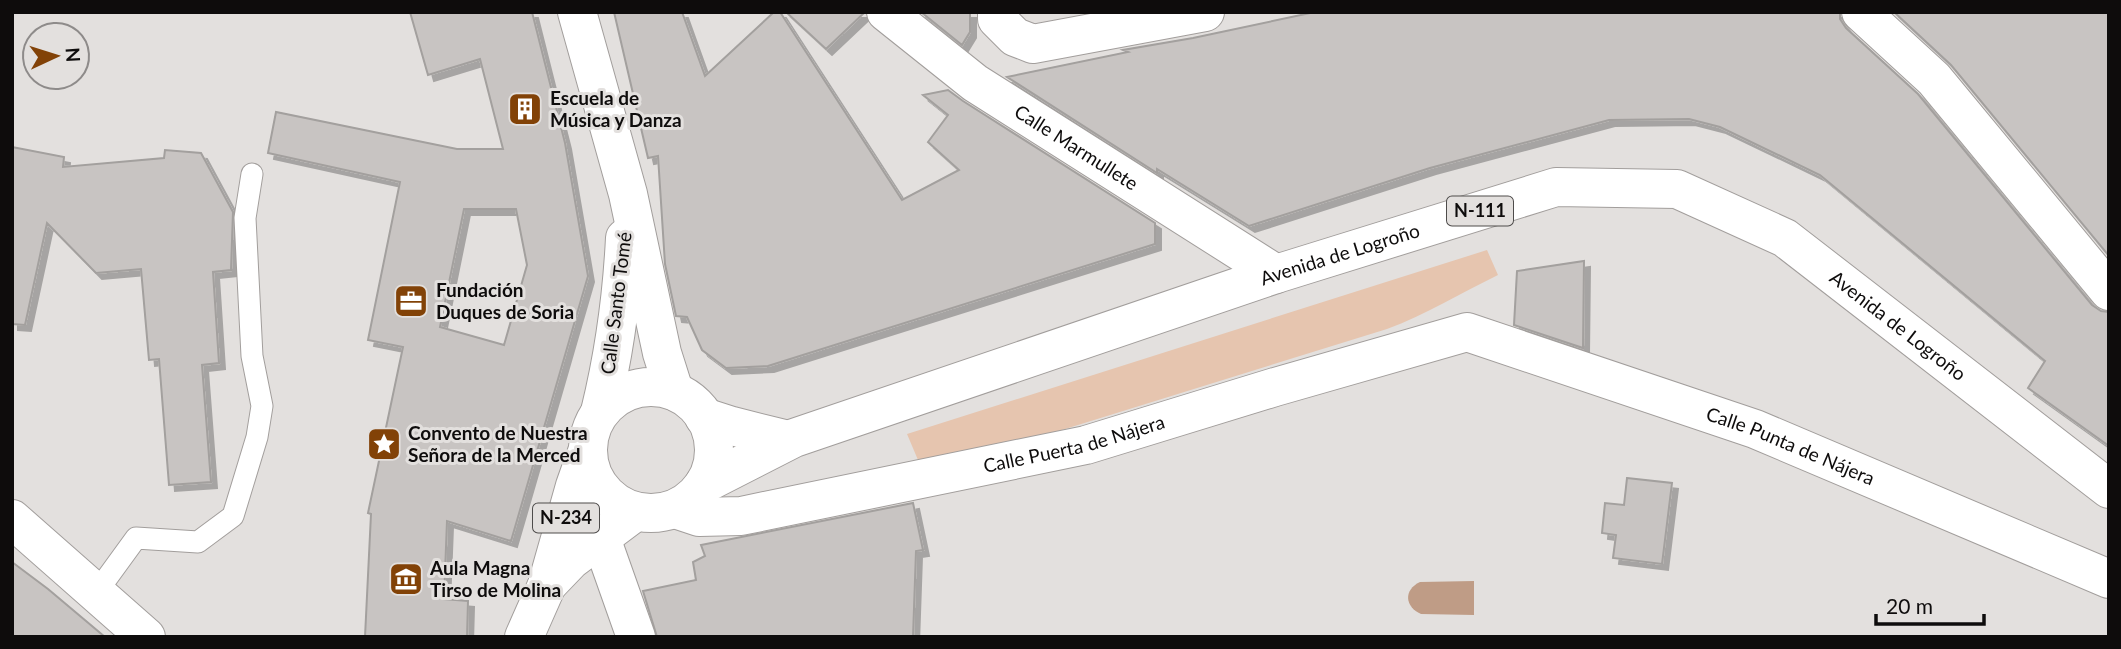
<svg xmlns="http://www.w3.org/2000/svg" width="2121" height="649" viewBox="0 0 2121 649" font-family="Lato,sans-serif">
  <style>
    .green { fill: #e6c5af }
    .water { fill: #bf9c86 }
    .building { fill: #c8c4c2; stroke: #a3a09e; stroke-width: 2; fill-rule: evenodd; filter: url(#shadow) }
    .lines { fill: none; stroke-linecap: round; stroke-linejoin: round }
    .lane-casing { stroke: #a29e9c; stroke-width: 23 }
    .street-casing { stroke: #a29e9c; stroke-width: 40 }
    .primary-casing { stroke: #a29e9c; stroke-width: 40 }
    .lane { stroke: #fff; stroke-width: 21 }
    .street { stroke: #fff; stroke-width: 38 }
    .primary { stroke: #fff; stroke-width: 38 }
    .labels { text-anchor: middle; stroke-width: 6; stroke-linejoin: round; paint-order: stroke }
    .shield { fill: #e3e0de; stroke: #4e4c4b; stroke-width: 2 }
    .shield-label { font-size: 18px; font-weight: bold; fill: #0e0c0c }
    .poi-label { font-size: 19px; font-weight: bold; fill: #0e0c0c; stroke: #e3e0de; text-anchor: start }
    .street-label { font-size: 19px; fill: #0e0c0c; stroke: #e3e0de }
  </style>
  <defs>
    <filter id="shadow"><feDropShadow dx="6" dy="6" stdDeviation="0" flood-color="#0004"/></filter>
  </defs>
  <rect width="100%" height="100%" fill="#e3e0de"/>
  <path class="green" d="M1487,250l11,25c-37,18 -73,40 -111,54l-415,129 -54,2 -11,-26z"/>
  <path class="water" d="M1474,581v34l-53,-1c-16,-7 -18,-24 -1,-32z"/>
  <path class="building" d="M410,12h122l33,131 23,133 -77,265 -64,-20 -3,78 24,2 -1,36h-102l6,-123 -3,-1 35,-166 -35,-7 32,-158 -132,-29 8,-41 181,37h46l-23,-90 -52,16zM464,209h52l11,56 -23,80 -64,-18z
    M614,12h68l23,64 69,-64h6l122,188 57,-30 -31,-28 20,-27 -25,-20 25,-5 15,11 192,122v21l-387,122 -42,2 -24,-18 -15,-33 -11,-1 -11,-52 -7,-108 -10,2z
    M786,12h79l-39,37z
    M921,12h49v20l-8,13z
    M1315,12h525v7l6,9 72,66 174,211 9,6 8,1v134l-81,-58 17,-27 -225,-186 -100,-48 -31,-8 -80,1 -179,48 -181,58 -92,-57v4l-150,-96 121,-25 -5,-2 70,-12z
    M1894,12h215v244l-158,-191z
    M12,147l52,10 -1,10 101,-9 1,-8 36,3 32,59 -2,58 -18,2 6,91 -17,2 9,117 -42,3 -10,-126 -10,1 -8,-91 -45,4 -49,-50 -22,102 -13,-1z
    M1584,261l-1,87 -69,-23 3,-54z
    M1627,478l45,5 -10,81 -49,-6 3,-23 -14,-2 3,-30 19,2z
    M913,503l10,47 -7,1 -3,86h-256l-14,-46 53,-11 -3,-18 12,-6 -4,-11z
    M12,562l36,27 57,48h-93z"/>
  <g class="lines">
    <g class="lane-casing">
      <path id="lane" d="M96,593l40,-55 62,4 35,-26 24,-79 5,-31 -10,-50 -7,-138 7,-44"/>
    </g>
    <g class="street-casing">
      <g id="street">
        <path id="s1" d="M886,12l89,71 301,191"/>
        <path d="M997,12v7l18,18 18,7 172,-32"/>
        <path d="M1861,12l73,67 175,212"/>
        <path id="s2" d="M675,509l24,8 42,-1 345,-71 189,-58 192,-55 288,97 354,150"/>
        <path d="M12,519l134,118"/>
        <path d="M601,538l35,99"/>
      </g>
    </g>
    <g class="primary-casing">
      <g id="primary">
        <path d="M577,12l51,182 34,159 12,38"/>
        <circle cx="651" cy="450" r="63"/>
        <path d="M600,412c14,-57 22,-115 25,-174"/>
        <path d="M704,417l28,9 56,14"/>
        <path id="s3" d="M704,484l90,-46 482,-164 280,-87 121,2 108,49 324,251"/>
        <path d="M547,585l24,-25 64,-48"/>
        <path d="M524,637l23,-52 28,-99 12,-34"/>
      </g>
    </g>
    <use href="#lane" class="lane"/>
    <use href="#street" class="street"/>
    <use href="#primary" class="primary"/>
  </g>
  <defs>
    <g id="building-square" transform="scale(1.75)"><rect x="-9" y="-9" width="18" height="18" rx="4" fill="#824207" stroke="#e3e0de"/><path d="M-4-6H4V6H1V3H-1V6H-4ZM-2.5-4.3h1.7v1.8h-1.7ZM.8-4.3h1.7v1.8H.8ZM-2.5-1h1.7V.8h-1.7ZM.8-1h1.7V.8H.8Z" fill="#fff"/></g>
    <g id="office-square" transform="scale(1.75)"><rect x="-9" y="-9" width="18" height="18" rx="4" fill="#824207" stroke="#e3e0de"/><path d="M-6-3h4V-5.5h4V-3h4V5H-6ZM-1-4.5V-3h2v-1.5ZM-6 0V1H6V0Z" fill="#fff"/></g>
    <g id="sight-square" transform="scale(1.75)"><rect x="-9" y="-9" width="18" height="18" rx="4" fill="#824207" stroke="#e3e0de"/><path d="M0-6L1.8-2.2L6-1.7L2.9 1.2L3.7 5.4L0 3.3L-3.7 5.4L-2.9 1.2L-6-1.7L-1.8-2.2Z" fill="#fff"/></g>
    <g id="museum-square" transform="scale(1.75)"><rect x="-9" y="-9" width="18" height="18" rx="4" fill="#824207" stroke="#e3e0de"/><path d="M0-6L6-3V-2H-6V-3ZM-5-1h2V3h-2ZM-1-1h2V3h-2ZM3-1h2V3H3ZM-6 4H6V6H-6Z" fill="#fff"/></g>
  </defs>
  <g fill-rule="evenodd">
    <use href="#building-square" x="525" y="109"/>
    <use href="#office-square" x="411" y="301"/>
    <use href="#sight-square" x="384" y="444"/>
    <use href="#museum-square" x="406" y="579"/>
  </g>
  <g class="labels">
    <g class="shield">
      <rect x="1447" y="196.5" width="66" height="29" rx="5"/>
      <rect x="533" y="503.5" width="66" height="29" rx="5"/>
    </g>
    <g class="shield-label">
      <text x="1480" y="217">N-111</text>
      <text x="566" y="524">N-234</text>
    </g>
    <g class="poi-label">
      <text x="550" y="105">Escuela de<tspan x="550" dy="22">Música y Danza</tspan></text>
      <text x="436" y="297">Fundación<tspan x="436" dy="22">Duques de Soria</tspan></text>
      <text x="408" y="440">Convento de Nuestra<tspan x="408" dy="22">Señora de la Merced</tspan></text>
      <text x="430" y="575">Aula Magna<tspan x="430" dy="22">Tirso de Molina</tspan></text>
    </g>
    <g class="street-label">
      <text dy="7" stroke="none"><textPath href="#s1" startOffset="234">Calle Marmullete</textPath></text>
      <text dy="7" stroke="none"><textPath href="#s3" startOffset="677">Avenida de Logroño</textPath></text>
      <text transform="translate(616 303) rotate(-83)" y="7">Calle Santo Tomé</text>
      <text dy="7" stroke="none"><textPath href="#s3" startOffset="1286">Avenida de Logroño</textPath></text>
      <text dy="7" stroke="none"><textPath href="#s2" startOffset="408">Calle Puerta de Nájera</textPath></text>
      <text dy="7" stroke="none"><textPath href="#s2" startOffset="1160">Calle Punta de Nájera</textPath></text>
    </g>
  </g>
  <rect width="2121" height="649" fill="none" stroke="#0e0c0c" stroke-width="28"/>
  <g transform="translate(56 56) rotate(86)"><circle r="33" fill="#e3e0de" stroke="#8e8b8a" stroke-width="2"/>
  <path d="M0-5L12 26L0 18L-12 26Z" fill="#824207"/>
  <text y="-10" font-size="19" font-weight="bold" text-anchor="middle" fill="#0e0c0c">N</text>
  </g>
  <path d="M1876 614v10h108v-10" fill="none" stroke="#0e0c0c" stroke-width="3.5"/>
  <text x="1886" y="614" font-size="21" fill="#0e0c0c" stroke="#e3e0de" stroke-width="5" paint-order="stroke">20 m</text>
</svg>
